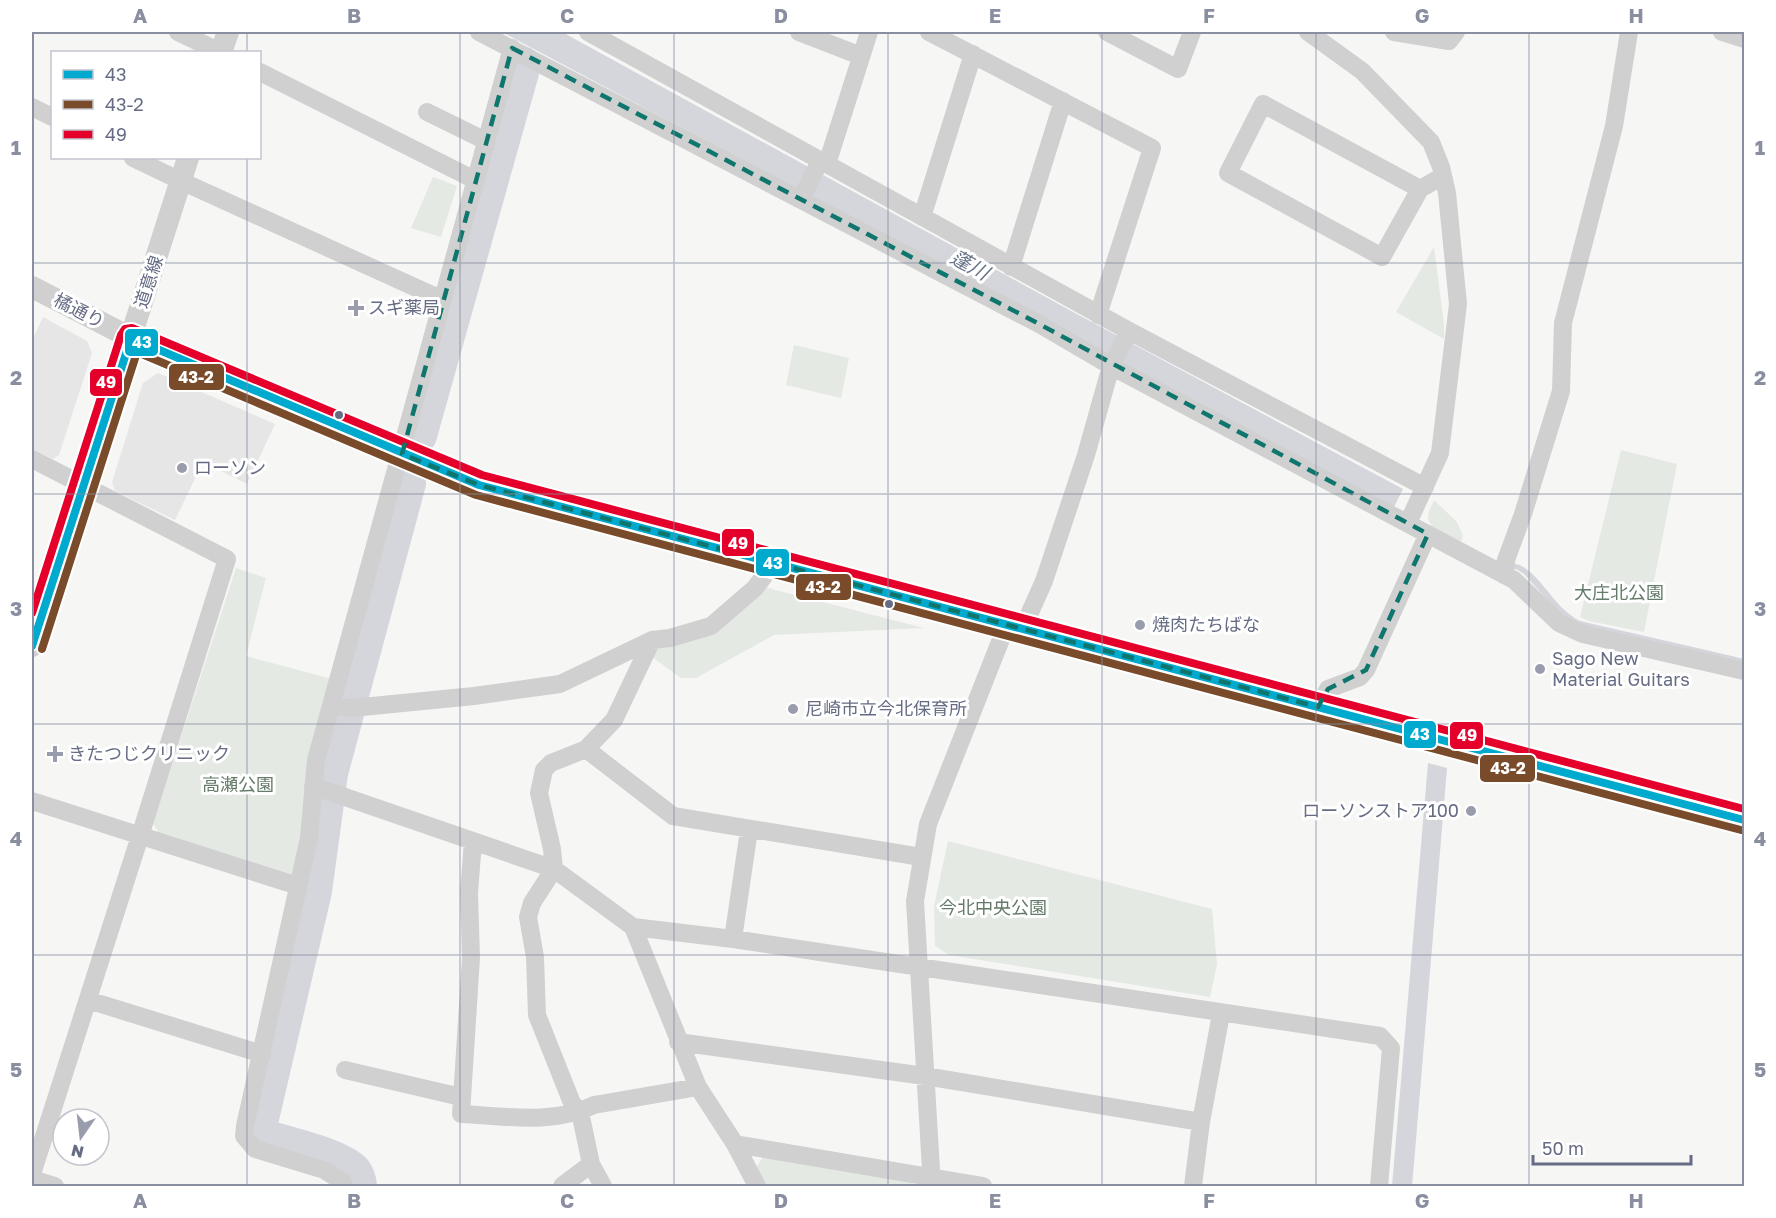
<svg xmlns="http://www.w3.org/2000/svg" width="1776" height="1218" viewBox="0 0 1776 1218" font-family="'Golos Text','Noto Sans JP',sans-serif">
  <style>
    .built { fill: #e6e6e7 }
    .green { fill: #e4e9e4 }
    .water { fill: #d4d6dc }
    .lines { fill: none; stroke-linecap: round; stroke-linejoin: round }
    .river { stroke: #d4d6dc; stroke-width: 38 }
    .minor { stroke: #d0d0d1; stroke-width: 18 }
    .tertiary { stroke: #d0d0d1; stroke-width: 22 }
    .bus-1-casing { stroke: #fff; stroke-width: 12 }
    .bus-2-casing { stroke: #fff; stroke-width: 12 }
    .bus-3-casing { stroke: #fff; stroke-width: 12 }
    .bus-1 { stroke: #00a9ce; stroke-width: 8 }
    .bus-2 { stroke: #7a4b2a; stroke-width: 8 }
    .bus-3 { stroke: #e4002b; stroke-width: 8 }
    .marked { fill: none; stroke: #0f766e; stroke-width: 4.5; stroke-dasharray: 12 8; stroke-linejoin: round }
    .grid { fill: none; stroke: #898ea0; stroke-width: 1.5; stroke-opacity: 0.55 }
    .poi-dot { fill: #989cac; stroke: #fff; stroke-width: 2 }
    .bus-dot { fill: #666c84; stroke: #fff; stroke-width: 2 }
    .labels { text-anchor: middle; stroke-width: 6; stroke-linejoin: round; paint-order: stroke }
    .street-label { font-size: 18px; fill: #666c84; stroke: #fff }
    .poi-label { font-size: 18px; fill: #666c84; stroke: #fff; text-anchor: start }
    .park-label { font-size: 18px; fill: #657b69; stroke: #fff }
    .water-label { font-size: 20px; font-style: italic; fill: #677387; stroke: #fff }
    .line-badge { stroke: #fff; stroke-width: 2 }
    .badge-label { font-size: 16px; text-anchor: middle; font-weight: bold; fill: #fff }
    .neatline { fill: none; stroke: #898ea0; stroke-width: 2 }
    .grid-label { font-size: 20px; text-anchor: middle; font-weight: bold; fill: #898ea0 }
  </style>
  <rect width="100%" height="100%" fill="#f6f6f5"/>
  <path class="built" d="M43,317l44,24 5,12 -33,102 -6,4 -21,-10v-109z
    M158,373l117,51 -28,60 -44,-22 -28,58 -60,-29 -3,-9 31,-99z"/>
  <path class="green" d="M433,177l24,9 -16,51 -30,-9z
    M1434,247l10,77v15l-48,-27z
    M794,345l55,13 -8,40 -55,-13z
    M1621,450l56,14 -33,168 -55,-11 -9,-4z
    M1434,500l23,22 6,14 -3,8c-9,-6 -29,-14 -32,-25 -1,-6 4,-14 6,-19z
    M236,568l30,10 -20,78 86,23 -36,193 -7,4 -130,-43 -6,-10z
    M764,587l160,41 -150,7 -78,43h-15l-29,-21 6,-13z
    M948,841l264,68 5,55 -7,33 -261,-42 -14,-9 -1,-40z
    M763,1157l147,23 5,6h-154l-8,-14z"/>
  <path class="water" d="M502,32h60l513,281 328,176 -9,18z
    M1472,548c8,4 17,10 26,13 10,3 16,0 27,7 21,15 30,40 55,53l152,35 12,3v5l-156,-34 -29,-17 -35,-39 -8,-5 -7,1z
    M1428,763l19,5 -32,384 -3,34h-20z"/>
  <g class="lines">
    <path class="river" d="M418,435l104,-370
      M358,1186c0,-5 -3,-13 -7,-16 -18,-15 -64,-24 -87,-32l-5,-5 -1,-6 55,-236 16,-118 78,-290"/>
    <path class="minor" d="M178,32l42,20
      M479,32l562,293 70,41 403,214 45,43 24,11 161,37
      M588,32l541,299 296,156
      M799,32l62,24
      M929,32l223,116 -54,167
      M1107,32l71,37 14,-37
      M1308,32l54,39 69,71 10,25 6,26 11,111 -18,149 -32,70
      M1394,32l55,9 7,-9
      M1722,32l22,7
      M260,72l215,108
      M32,107l20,10
      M427,112l59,29
      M133,158l48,23 262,119
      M827,164l42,-132
      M1420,189l-157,-85 -35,69 154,84 38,-68 23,-13
      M801,199l15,-30 6,-7
      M922,217l51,-163
      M1011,267l52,-166
      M32,459l195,100 -87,277 -108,338
      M1504,575l2,-15 17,-46 38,-123 2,-68 51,-197 15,-94
      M1023,628l21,-47 42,-126 25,-89 18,-35
      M331,706l21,2 122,-12 86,-12 92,-44 18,-2 41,-12 44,-38 19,-25
      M1318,707l10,-18 32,-12 6,-7 62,-136
      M586,749l87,67 248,41
      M313,786l241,83 79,58 65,160 37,57 22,42
      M32,801l266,85
      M473,841l-4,52 2,65 -10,156c43,2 93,11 133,-9l104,-18
      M633,927l100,12 647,97 11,12 -12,138
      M733,939l16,-109
      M88,1000l174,54
      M678,1042l247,34 276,46
      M345,1070l116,27
      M735,1144l248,42
      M32,1179l23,7
      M343,1186v-4l-19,-12 -69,-21 -11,-13 1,-10 64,-288 7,-78 196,-712
      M562,1186l29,-22
      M603,1186l-12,-22 -11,-52 -8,-9 -35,-88 -2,-58 -7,-40 4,-14 22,-34 -2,-20 -13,-56 5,-23 7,-7 35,-14 28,-29 38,-80
      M932,1186l-17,-285 13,-77 79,-200
      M1193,1186l8,-64 20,-108"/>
    <path class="tertiary" d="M221,52l7,-20
      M32,287l99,51 271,116 77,31 1265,335
      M32,646l156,-488"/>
    <g class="bus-1-casing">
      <path id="bus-1" d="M32,646l99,-308 348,147 1265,335"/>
    </g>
    <g class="bus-2-casing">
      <path id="bus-2" d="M42,649l95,-297 339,143 1265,335"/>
    </g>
    <g class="bus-3-casing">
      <path id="bus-3" d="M32,613l89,-278 4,-6 7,-1 350,147 1262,334"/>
    </g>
    <use href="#bus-1" class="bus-1"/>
    <use href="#bus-2" class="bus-2"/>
    <use href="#bus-3" class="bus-3"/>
  </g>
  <path class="marked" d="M512,48l529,277 387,209 -62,136 -38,19 -10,18 -839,-222 -77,-31z"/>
  <path class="grid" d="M247,32v20M460,32v1154M674,32v1154M888,32v1154M1102,32v1154M1316,32v1154M1529,32v1154M247,158v1028M32,263h1712M32,494h1712M32,724h1712M32,955h1712"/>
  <g class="poi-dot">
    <path d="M353 299h6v6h6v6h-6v6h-6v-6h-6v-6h6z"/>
    <circle cx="182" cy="468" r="6"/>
    <circle cx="1140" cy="625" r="6"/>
    <circle cx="1540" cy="669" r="6"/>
    <circle cx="793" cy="709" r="6"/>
    <path d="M52 745h6v6h6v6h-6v6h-6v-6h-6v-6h6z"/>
    <circle cx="1471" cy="811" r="6"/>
  </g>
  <g class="bus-dot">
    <circle cx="339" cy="415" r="5"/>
    <circle cx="889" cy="604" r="5"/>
  </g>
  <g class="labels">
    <g class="street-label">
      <text transform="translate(149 282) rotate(-72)" y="6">道意線</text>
      <text transform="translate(79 311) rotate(27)" y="6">橘通り</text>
    </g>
    <g class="poi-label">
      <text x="368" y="314">スギ薬局</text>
      <text x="194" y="474">ローソン</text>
      <text x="1152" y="631">焼肉たちばな</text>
      <text x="1552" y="665">Sago New<tspan x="1552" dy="21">Material Guitars</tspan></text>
      <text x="805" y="715">尼崎市立今北保育所</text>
      <text x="68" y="760">きたつじクリニック</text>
      <text x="1459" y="817" text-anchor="end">ローソンストア100</text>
    </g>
    <g class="park-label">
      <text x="1619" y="599">大庄北公園</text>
      <text x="238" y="791">高瀬公園</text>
      <text x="993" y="914">今北中央公園</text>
    </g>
    <g class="water-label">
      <text transform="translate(970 265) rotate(29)" y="7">蓬川</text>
    </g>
  </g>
  <g class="line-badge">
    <rect x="124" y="328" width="35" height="29" rx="6" fill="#00a9ce"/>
    <rect x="168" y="363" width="57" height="28" rx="6" fill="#7a4b2a"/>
    <rect x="89" y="368" width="34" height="29" rx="6" fill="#e4002b"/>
    <rect x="721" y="528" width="34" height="29" rx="6" fill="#e4002b"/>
    <rect x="755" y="548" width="35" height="29" rx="6" fill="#00a9ce"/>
    <rect x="795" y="573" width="57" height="28" rx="6" fill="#7a4b2a"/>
    <rect x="1403" y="720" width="34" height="29" rx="6" fill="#00a9ce"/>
    <rect x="1449" y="721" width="35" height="29" rx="6" fill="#e4002b"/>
    <rect x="1479" y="754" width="57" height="29" rx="6" fill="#7a4b2a"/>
  </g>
  <g class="badge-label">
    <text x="142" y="348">43</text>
    <text x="196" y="383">43-2</text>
    <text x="106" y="388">49</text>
    <text x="738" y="549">49</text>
    <text x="773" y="569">43</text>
    <text x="823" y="593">43-2</text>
    <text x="1420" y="740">43</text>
    <text x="1467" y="741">49</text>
    <text x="1508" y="774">43-2</text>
  </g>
  <rect width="1776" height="1218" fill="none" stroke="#ffffff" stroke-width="66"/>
  <rect x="51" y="51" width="210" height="108" fill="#ffffff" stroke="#c2c4ce" stroke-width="1.5"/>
  <rect x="63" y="70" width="30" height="9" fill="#00a9ce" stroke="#c2c4ce" stroke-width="1.5"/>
  <text x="105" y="81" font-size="18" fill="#666c84">43</text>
  <rect x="63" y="100" width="30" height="9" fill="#7a4b2a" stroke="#c2c4ce" stroke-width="1.5"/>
  <text x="105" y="111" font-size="18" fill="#666c84">43-2</text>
  <rect x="63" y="130" width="30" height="9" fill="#e4002b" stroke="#c2c4ce" stroke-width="1.5"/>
  <text x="105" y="141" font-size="18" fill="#666c84">49</text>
  <g transform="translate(81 1137) rotate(194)"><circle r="28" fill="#ffffff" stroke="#c2c4ce" stroke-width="1.5"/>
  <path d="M0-4.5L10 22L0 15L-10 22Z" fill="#989cac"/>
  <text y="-9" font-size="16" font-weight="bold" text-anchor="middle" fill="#666c84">N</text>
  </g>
  <path d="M1533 1155v9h158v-9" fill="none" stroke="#666c84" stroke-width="3"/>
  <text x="1542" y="1155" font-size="18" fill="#666c84" stroke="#ffffff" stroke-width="4.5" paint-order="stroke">50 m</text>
  <rect x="33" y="33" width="1710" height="1152" class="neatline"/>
  <g class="grid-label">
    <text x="140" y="23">A</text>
    <text x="354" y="23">B</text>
    <text x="567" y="23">C</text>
    <text x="781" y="23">D</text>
    <text x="995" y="23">E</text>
    <text x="1209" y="23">F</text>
    <text x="1422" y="23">G</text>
    <text x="1636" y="23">H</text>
    <text x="16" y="155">1</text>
    <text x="1760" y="155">1</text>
    <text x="16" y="385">2</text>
    <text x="1760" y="385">2</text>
    <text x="16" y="616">3</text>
    <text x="1760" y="616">3</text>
    <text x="16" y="846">4</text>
    <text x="1760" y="846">4</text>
    <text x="16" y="1077">5</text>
    <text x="1760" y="1077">5</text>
    <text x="140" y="1208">A</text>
    <text x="354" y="1208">B</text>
    <text x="567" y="1208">C</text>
    <text x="781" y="1208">D</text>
    <text x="995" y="1208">E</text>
    <text x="1209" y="1208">F</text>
    <text x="1422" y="1208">G</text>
    <text x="1636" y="1208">H</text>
  </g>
</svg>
